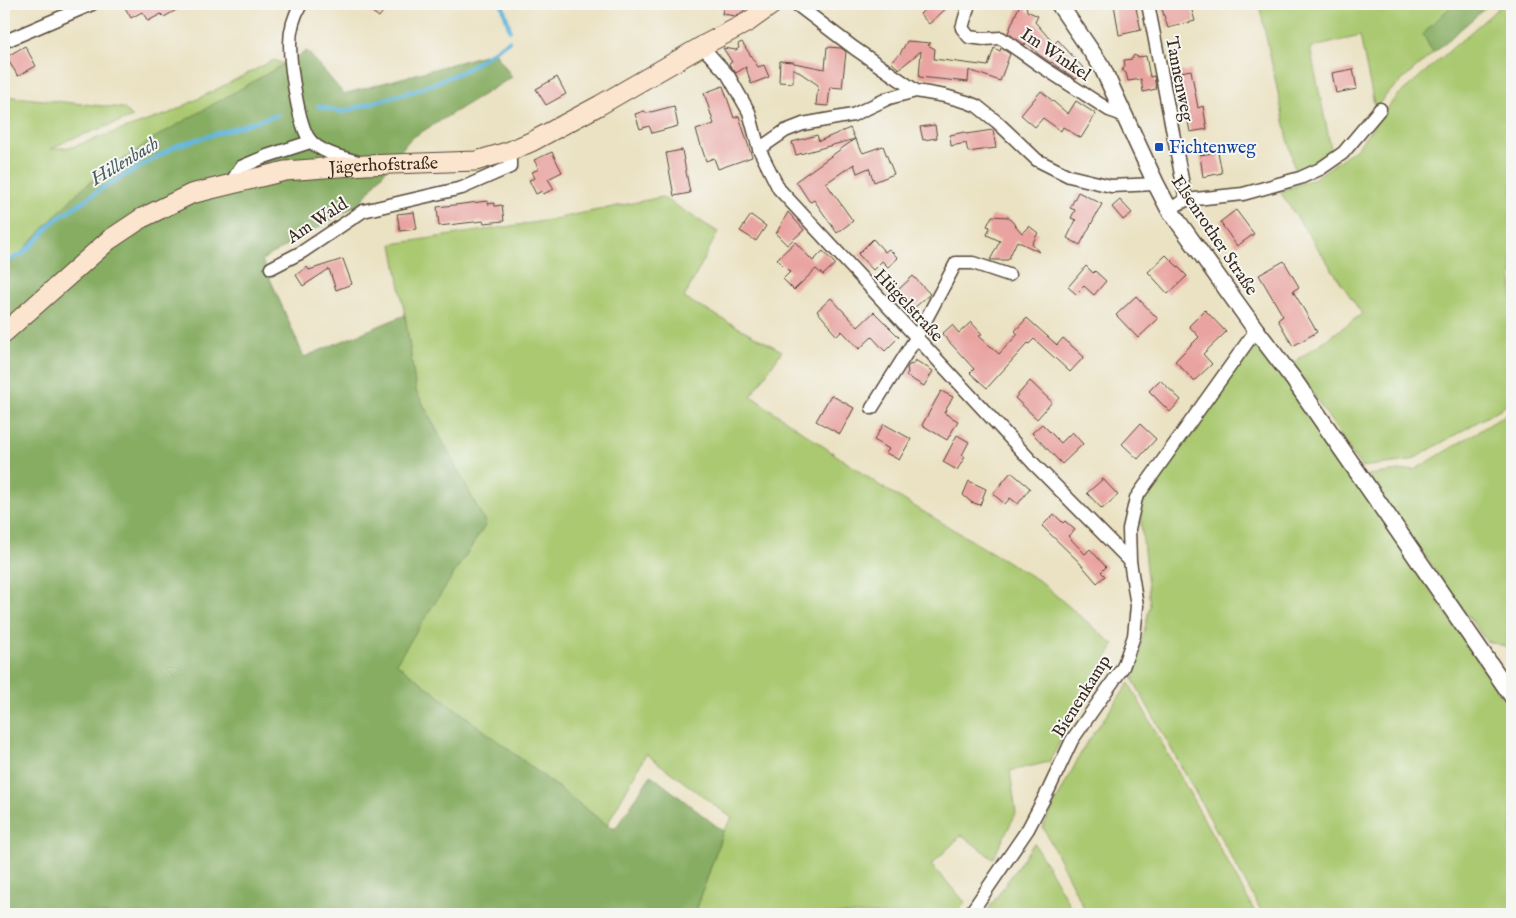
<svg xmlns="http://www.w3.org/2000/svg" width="1516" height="918" viewBox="0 0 1516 918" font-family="'IM FELL English',serif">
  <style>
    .green { fill: #aac971; stroke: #727a48 }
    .forest { fill: #87ad63; stroke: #616c40 }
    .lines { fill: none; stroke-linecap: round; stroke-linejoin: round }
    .stream { stroke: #5eb5db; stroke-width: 4.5 }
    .building { fill: #e9a4a1 }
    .minor-casing { stroke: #554637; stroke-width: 15 }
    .tertiary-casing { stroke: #554637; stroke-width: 19 }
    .secondary-casing { stroke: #554637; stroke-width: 21 }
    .minor { stroke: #fff; stroke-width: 12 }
    .tertiary { stroke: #fff; stroke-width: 16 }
    .secondary { stroke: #fce5cf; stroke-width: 19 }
    .transit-dot { fill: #1a4fb4; stroke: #f6f6f2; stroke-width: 2 }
    .labels { text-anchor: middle; stroke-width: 4; stroke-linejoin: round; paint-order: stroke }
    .street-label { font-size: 18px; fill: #3b2a1e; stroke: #f6f6f2 }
    .transit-label { font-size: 18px; fill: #164399; stroke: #f6f6f2; text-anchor: start }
    .water-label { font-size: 19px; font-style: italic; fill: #475b60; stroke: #f6f6f2 }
  </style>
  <rect width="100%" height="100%" fill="#f6f6f2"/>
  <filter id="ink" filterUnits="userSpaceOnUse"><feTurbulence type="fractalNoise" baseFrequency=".02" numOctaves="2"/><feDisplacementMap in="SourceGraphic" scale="10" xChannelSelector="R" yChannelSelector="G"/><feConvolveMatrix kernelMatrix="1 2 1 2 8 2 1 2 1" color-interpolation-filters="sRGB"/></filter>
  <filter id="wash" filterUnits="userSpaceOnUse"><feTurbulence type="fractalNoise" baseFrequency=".0096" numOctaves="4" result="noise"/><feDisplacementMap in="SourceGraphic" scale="20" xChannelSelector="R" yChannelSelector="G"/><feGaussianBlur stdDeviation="1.12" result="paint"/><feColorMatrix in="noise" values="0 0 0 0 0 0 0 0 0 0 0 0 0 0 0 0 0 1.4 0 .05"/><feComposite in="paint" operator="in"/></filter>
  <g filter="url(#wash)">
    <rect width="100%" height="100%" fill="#ebe2c3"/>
    <path class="green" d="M1259,4h194l-30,30 10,19 -47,42 -11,14 -15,-73 -50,12 22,105 -15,10 -22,9z
      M1503,4h9v398l-102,59 -49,6 -68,-104 69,-49 -82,-122 35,-14 42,-30 38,-50z
      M274,60l10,4 -280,242v-210l119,12 10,9 -65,23 -17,9 21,-2 98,-34z
      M662,197l56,35 -34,66 98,53 -31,45 131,91 156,93 76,65 -65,117 -39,9 6,42 -23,46 -31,-24 -31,30 34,37 -8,12h-262l28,-83 9,-13 -86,-64 -39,71 -212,-162 91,-139 -70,-133 -11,-76 -13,-71 152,-23z
      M1257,334l255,377v203h-249l-130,-234 17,-75 -9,-82 1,-23z
      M1512,411v237l-26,-7 -119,-166 49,-6z
      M1129,683l127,231h-169l-44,-87 41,-80z
      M1034,843l41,71h-90z"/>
    <path class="forest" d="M1453,4h37l-57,49 -10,-19z
      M307,51l37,43 151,-42 17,25 -102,62 -51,65 -97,56 42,97 101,-42 11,76 70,133 -90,139 211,162 8,4 36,-54 72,56 -28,83h-691v-644l77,-81 73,-51z"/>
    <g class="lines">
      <path class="stream" d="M502,4l8,26
        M318,106l24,6 78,-23 46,-19 43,-29
        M4,264l1,-2 17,-8 18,-17 13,-15 48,-33 75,-43 101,-31"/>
    </g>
    <g id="blocks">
      <path class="building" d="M123,4h64l-23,13 -3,-3 -13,7 -6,-9 -11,6z
        M361,4h28l-10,13z
        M724,4h21l-1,7 -8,5 -14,-2z
        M931,4h20l-22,20 -9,-10z
        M1020,4h6l1,7 11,5 -3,6 19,22 4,-4 27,30 -9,9 -20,-13 -4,-4 -1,1 -13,-9 -11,-12 -2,3 -17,-12z
        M1114,4h21l6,26 -22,5z
        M1170,4h20l5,17 -27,7 -7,-22z
        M907,41l24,2 -3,2 7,4 -1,10 54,7 6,-18 6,3 1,-3 9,6 -10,27 -31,-11 -1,12 -49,-5 2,-26 -22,18 -8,-7 9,-8z
        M742,42l16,25 6,-2 5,12 -18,7 -5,-17 -10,6 -7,-9 3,-2 -9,-14 13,2 3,-2 -1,-4z
        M25,46l11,20 -18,10 -12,-19z
        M827,47l14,1 5,4 -4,36 -12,-1 -2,19 -12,-1 2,-20 -25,-17v15l-14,-1 1,-21 14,1v1l31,6z
        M1134,55l4,2 8,-1 4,21 4,-1 2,13 -13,3 -2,-13 -13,2 -2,-8 -4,-3 3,-4 -1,-6 8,-1z
        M1353,69l4,20 -21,4 -4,-20z
        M1191,70l7,38 5,-2 4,23 -17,3 -8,-41 -5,1 -1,-6h-4l-2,-12z
        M557,77l9,17 -20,11 -10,-16z
        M723,86l11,32 5,-2 13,41 -34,12 -4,-11 -8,3 -10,-31 18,-6 -10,-31z
        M1041,91l27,23 8,-13 20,13 -15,24 -18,-11 -2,4 -18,-13 -8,9 -14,-12z
        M674,106l4,20 -26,7 -3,-7 -9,3 -5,-15 9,-3 3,2z
        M935,125l2,13 -14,2 -3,-13z
        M850,128l5,11 -59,16 -4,-13 25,-7 2,6z
        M993,130l3,18 -28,4 -2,-9 -15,3 -1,-11 15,-3 1,2z
        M855,139l8,14 20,-7 11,28 -20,8 -5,-14 -12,5 -3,-9 -28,19 27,38 -16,12 -23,-33 -3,2 -2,-1 -13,-20z
        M682,150l8,43 -16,3 -8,-43z
        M552,152l10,20 -14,7 6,10 -11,5 -1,-3 -6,3 -7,-14 6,-2 -3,-6 7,-3 -5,-9z
        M1218,152l4,21 -19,4 -3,-22z
        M1078,192l24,12 -22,41 -13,-7 9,-18 -5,-2 4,-8 -5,-2z
        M1120,200l12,13 -9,7 -11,-13z
        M488,201v3l6,-1 1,3 7,-1 2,16 -20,2 -1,-2 -44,5 -2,-19z
        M1236,210l18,24 -17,12 -17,-24z
        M414,212l3,17 -17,2 -3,-17z
        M788,212l16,18 -17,15 -11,-11z
        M751,215l15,11 -10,15 -16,-10z
        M992,216l16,1 14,16 7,-7 9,7 -6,11 7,8 -22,-11 -9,19h-18l10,-19 -13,-6 3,-8 -3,-1z
        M873,239l12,13 4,-3 9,9 -10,9 -6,-6 -9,9 -15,-16z
        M795,242l18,19 10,-10 12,13 -12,11 -7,-6 -22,21 -11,-11 7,-7 -13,-13z
        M1166,255l21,21 -19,18 -20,-22z
        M343,259l9,25 -16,6 -7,-21 -26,17 -7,-11 11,-8 2,3z
        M1284,261l15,26 -6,4 24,41 -24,14 -15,-26 5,-4 -24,-41z
        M1086,266l7,7 2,-2 11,10 -12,14 -10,-9 -8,8 -8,-7z
        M913,276l17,18 -17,15 -16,-18z
        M1136,296l22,23 -20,19 -22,-23z
        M831,298l27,29 16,-15 25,25 -14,14 -13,-14 -13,12 -17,-18 -5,5 -8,-9 1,-1 -13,-15z
        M1205,310l21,22 -23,22 9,10 -18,17 -19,-20 24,-24 -10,-11z
        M1027,318l30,27 6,-7 21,19 -14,15 -36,-33 -5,5 -1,-1 -41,45 -17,-15 4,-4 -32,-35 10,-9 7,8 12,-11 11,12 -3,2 20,18 19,-20 -3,-3z
        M915,360l18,11 -9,15 -18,-10 2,-4 -1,-4 2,-3 4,-1z
        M1160,380l21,20 -11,12 -21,-21z
        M1030,381l22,21 -15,17 -22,-21z
        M941,391l12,6 -9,16 14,8 -11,19 -25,-15z
        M831,395l23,13 -14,26 -24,-13z
        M884,424l27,15 -12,21 -13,-7 3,-4 -15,-9z
        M1042,424l19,19 11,-11 11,12 -21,20 -30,-31z
        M1140,424l16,15 -18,20 -16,-15z
        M957,435l12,7 -7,13 3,2 -8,13 -14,-8z
        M1011,472l19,16 -12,16 -8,-6 -5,6 -12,-10z
        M1103,479l15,16 -16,14 -15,-16z
        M969,481l17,8 -6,16 -9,-3 -8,-7z
        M1054,514l9,9 2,-2 10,9 -7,6 17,18 5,-5 16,18 -5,5 4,4 -8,7 -19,-22 -36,-35z"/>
    </g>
  </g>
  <g filter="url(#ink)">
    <use href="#blocks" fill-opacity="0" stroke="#554637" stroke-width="1"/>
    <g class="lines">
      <g class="minor-casing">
        <path id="minor" d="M301,4c-7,12 -11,26 -11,40 0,20 8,82 20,96 9,12 34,18 48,22
          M796,4l58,44 62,43
          M969,4l-7,24 7,9 15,2 17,-1 40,28 68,44 17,6
          M1148,4l38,196 -17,9
          M8,40l84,-36
          M704,45l4,8 20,22 21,37 10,37 20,40 255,275 96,97
          M759,149l26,-18 18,-7 50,-9 36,-17 27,-7 29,5 22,6 10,4 20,16 40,38 32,16 42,10 45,-2
          M230,184l11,-17 26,-11 43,-14
          M1186,200l57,-6 57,-16 20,-9 23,-16 37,-44
          M271,268l31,-16 61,-41 99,-23 48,-21v-16
          M872,408l44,-70 40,-75h17l36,12
          M970,914l58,-85 21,-40 23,-49 51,-73 11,-31 3,-30 -7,-45 -1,-32 7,-31 120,-168"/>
      </g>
      <g class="tertiary-casing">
        <path id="tertiary" d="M1059,4l43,63 54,117 13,25 87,121 38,50 218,316"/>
      </g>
      <g class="secondary-casing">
        <g id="secondary">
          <path id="s1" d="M4,333l105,-93 33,-22 49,-24 94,-23 80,-6 111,-4 34,-10 23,-10 67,-36 104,-60 44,-23 25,-18"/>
        </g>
      </g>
      <use href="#minor" class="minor"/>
      <use href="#tertiary" class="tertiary"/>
      <use href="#secondary" class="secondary"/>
    </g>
  </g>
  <rect class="transit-dot" x="1154" y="142" width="10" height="10" rx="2.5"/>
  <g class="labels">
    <g class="street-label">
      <text transform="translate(1056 54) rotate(34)" y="6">Im Winkel</text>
      <text transform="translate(1180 79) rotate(79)" y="6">Tannenweg</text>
      <text dy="6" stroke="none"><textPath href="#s1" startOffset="430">Jägerhofstraße</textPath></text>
      <text transform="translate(317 220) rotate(-33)" y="6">Am Wald</text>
      <text transform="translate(1215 235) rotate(56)" y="6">Elsenrother Straße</text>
      <text transform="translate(909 305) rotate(47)" y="6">Hügelstraße</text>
      <text transform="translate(1081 696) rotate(-58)" y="6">Bienenkamp</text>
    </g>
    <g class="transit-label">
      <text x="1169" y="153">Fichtenweg</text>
    </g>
    <g class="water-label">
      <text transform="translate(124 160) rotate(-31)" y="7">Hillenbach</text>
    </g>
  </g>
  <rect width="1516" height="918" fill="none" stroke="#f6f6f2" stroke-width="20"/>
</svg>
